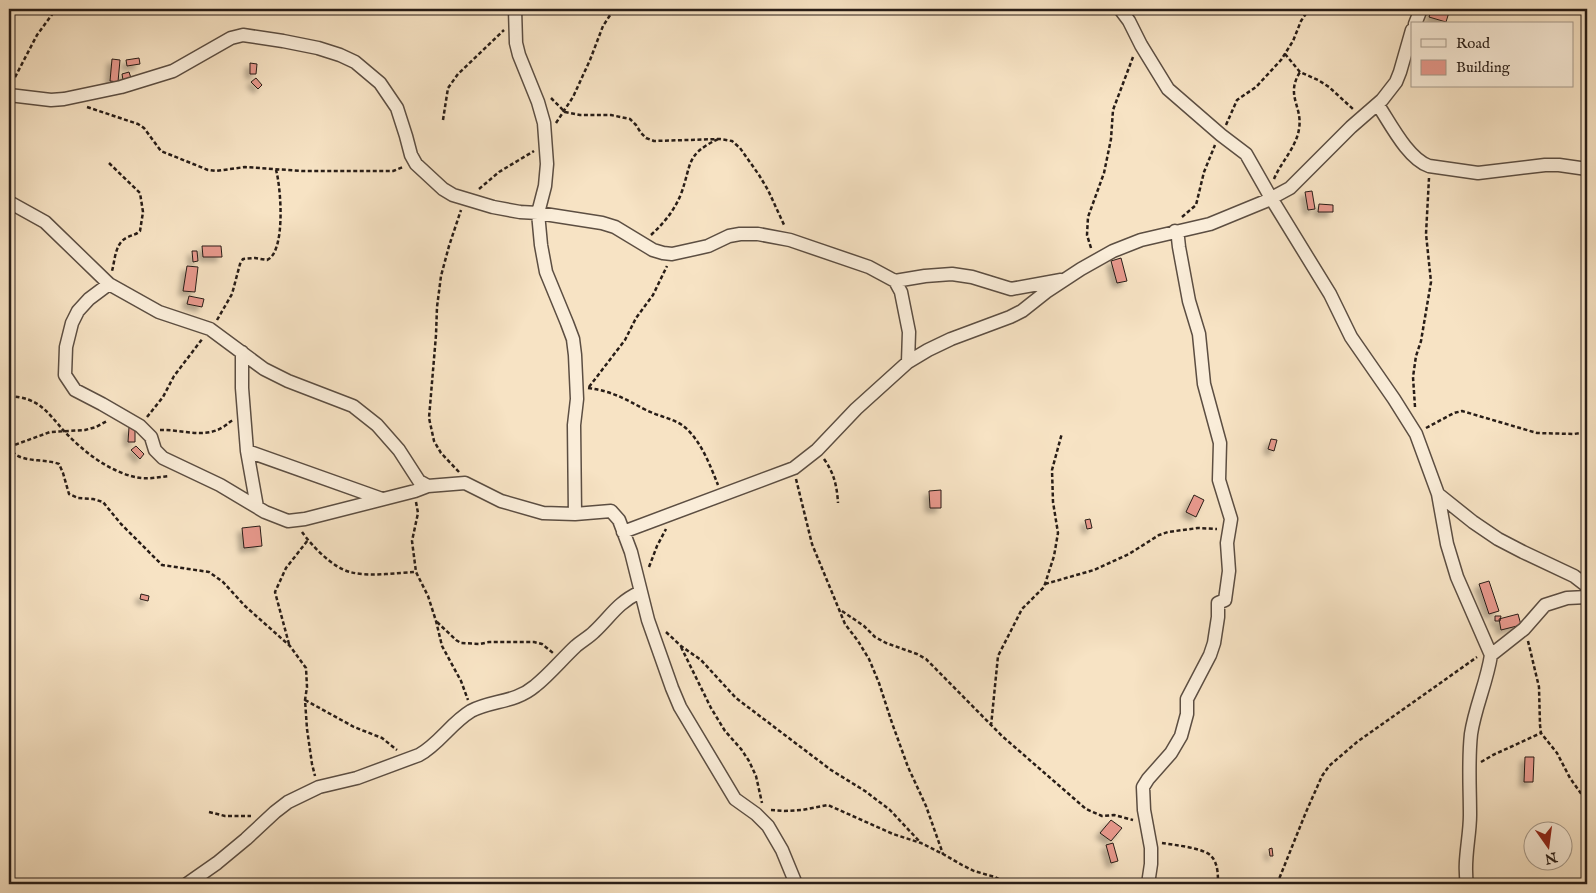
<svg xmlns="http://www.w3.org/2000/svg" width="1596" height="893" viewBox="0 0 1596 893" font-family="'IM FELL English',serif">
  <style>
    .building { fill: #e8998d; stroke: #281d17; filter: url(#shadow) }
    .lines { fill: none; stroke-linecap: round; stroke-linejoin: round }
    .street-casing { stroke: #5c4e42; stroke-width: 15 }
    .path { stroke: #281d17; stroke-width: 2.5; stroke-dasharray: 4 2.5; stroke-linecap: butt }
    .street { stroke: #faedd9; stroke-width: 12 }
  </style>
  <defs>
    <filter id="shadow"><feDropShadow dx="-4.5" dy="4.5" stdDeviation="2.5" flood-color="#0004"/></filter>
  </defs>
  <rect width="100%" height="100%" fill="#f7e3c4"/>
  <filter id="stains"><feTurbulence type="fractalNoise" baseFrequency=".004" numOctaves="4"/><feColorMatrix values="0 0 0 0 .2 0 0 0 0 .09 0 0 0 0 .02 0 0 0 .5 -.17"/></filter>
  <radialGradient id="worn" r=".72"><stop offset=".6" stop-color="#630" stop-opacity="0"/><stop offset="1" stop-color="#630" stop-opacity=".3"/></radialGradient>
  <path class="building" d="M1432,9h18l-4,13 -17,-5z
    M139,58l1,6 -13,2 -1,-6z
    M112,59l8,1 -2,22 -8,-1z
    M250,63l7,1 -1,10h-6z
    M129,72l2,6 -8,2 -1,-6z
    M256,78l6,7 -4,4 -7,-7z
    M1312,191l3,18 -7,1 -3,-18z
    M1319,204l14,1v7h-15z
    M202,246h19l1,11h-19z
    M192,251h5l1,10 -5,1z
    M1121,258l6,23 -10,2 -6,-22z
    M187,266l11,1 -3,25 -12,-1z
    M189,296l15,3 -2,8 -15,-3z
    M129,427l6,1v14h-7z
    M1271,439l6,1 -3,11 -6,-2z
    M136,446l8,8 -4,5 -9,-9z
    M941,490v18h-11l-1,-17z
    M1194,495l10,5 -8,17 -10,-5z
    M1090,519l2,9 -5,1 -2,-9z
    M260,526l2,20 -18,2 -2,-20z
    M1489,581l10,30 -10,3 -10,-30z
    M141,594l8,2 -1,5 -8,-2z
    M1518,614l3,11 -20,5 -2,-11z
    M1495,616h6l-1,5h-5z
    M1525,757h9l-1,25h-9z
    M1111,820l11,8 -11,13 -11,-8z
    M1113,843l5,18 -7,2 -5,-18z
    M1272,848l1,8h-3l-1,-7z"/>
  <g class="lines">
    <g class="street-casing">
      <path id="street" d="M515,9l1,34 3,12 19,47 6,21 3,41 -2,22 -7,27 3,32 5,27 21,51 6,16 2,16 2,44 -3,26 1,89
        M1120,9l9,12 12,24 27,44 53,46 25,19 25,44 59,96 21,43 43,62 22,35 22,60 9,50 10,33 34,78c-4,27 -16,52 -20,79 -3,27 -1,54 -1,81 0,23 -7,46 -3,69
        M1415,24l6,-15
        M9,95l42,5 13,-1 57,-12 52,-16 58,-33 12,-3 40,6 35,7 22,7 15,7 25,21 17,25 9,28 5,19 5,9 27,25 10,6 40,12 27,5 18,1 64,10 13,4 38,23 10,3 9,1 36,-8 21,-10 11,-2h18l32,6 79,27 26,14 6,11 8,40 -1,30
        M1378,105c12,18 30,54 51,61l49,7 67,-8h14l28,4
        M9,202l36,20 64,62 50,28 51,17 54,40 24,12 65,25 24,19 22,25 20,31 9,5 37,-3 36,18 42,12 32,1 36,-3 8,9 12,32 17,68 24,68 8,19 55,92 21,15 12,12 14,24 14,34
        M895,281l30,-5 27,-2 20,3 39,12 50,-9
        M109,284l-20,15 -11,12 -6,12 -6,24 -1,28 10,15 27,14 38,22 11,11 4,13 8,8 57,27 45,27 23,9 17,-2 110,-28 13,-5
        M242,352v36l5,63 10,56
        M247,451l135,48
        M1438,494l35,28 25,17 25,13 51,24 13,10
        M623,532l171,-64 23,-18 39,-41 52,-47 20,-12 23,-11 59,-22 12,-6 24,-19 35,-23 32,-18 28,-11 69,-16 56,-23 24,-13 61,-61 31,-27 14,-18 4,-10 12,-42
        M1491,655l33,-26 21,-24 22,-7 20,-1
        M187,884l30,-21 29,-24 29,-27 13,-10 31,-15 38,-9 62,-23c20,-11 32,-32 52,-44 21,-11 44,-8 64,-25 15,-12 27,-27 41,-40 6,-5 13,-9 18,-14 18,-17 22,-28 46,-40
        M1148,884l3,-20v-16l-7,-38 -1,-23 5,-8 23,-26 10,-17 6,-22v-15l23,-44 4,-12 4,-26v-14l7,-3 4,-29 -2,-28 4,-24 -12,-39 1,-37 -16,-59 -5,-50 -10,-33 -10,-54 -1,-9 -3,-7"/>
    </g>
    <path class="path" d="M1285,54l15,18 18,8 11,7 24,22
      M12,83l25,-48 19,-26
      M551,98l14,14 15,3h31l19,4 6,6 5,8 5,5 8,3 66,-2 12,2 8,7 19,27 9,15 17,37
      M87,107l51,17 6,4 17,23 47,19 8,1 29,-4 57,4h91l10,-4
      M443,120l5,-32 10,-14 46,-44
      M556,123l17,-26 17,-37 13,-34 11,-17
      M1226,125l11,-25 19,-13 25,-27 12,-19 8,-20 8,-12
      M109,163l31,30 3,19 -3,19c-4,4 -9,4 -14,7 -11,6 -11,22 -14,33
      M1274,179c7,-17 22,-31 25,-50 4,-23 -14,-33 1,-57
      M479,189l20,-17 35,-21
      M1182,217l14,-12 8,-33 11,-27
      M651,235c13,-12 23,-24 30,-41 11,-30 4,-39 37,-55
      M1091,248l-4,-13 1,-18 16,-44 7,-34 2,-29 20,-53
      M217,320l15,-26 8,-30 3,-5 12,-1 12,2c19,-8 14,-73 9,-90
      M589,387l36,-47 11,-22 17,-23 14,-29
      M588,388c24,3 37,11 58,22 12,6 25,8 36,15 18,13 28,40 36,60
      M9,396c31,2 37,15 56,36 18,19 43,39 70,45 11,3 23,0 34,-1
      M1415,407l-2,-30 3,-21 5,-15 10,-59 -5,-48 3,-56
      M147,417l16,-20 11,-21 29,-38
      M1426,428l28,-15 8,-2 75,22 37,1 13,-2
      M9,430v3
      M160,430c20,-1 45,9 63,-3 4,-2 6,-5 10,-7
      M9,446c6,18 35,12 50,18l4,9 6,21 9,4 15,1 10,3 18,22 41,41 47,7 14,10 22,24 45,40 16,22 1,19 -2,13 2,29 5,35 3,12
      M9,447l41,-15 35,-2 11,-3 11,-6
      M824,459c10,14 13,27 14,44
      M459,472l-18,-19 -7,-12 -5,-23 7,-83 1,-28 4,-31 8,-30 12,-36
      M796,479l16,65 33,80 13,17 11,18 10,24 13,40 16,44 18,39 17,48
      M416,502l2,11 -6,28 4,31 12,24 8,25 6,25 19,35 7,19
      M302,532c10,14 31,36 48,40 19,5 46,1 66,0
      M649,567l8,-21 9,-17
      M1587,569v-11
      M1045,584l49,-14 35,-16 30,-19 9,-3 30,-4 19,1
      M842,611l22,15 11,11 11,6 31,11 9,5 76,77 84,73 16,7 12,-1 19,5
      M437,622l19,18 5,3 19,1 9,-2h45l8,2 11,9
      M666,632l15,14 20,14 35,38 95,72 34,21 25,19 31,33
      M1528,641l11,46 1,38 1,8 16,20 13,25 17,24
      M289,644l-14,-52 11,-24 22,-28
      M681,647l30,61 14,23 16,18 8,12 7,15 6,27
      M305,700l49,27 28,11 15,12
      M991,726l7,-70 24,-47 22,-22 10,-31 4,-23 -5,-31 -1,-32 10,-37
      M1481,762l12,-7 48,-22
      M771,810l13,1 18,-1 26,-5 65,29 28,9 22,11 19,11 12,6 21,6 13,7
      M209,812l16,4h26
      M1162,843c12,2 44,5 50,14 6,7 6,18 6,27
      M1277,884l29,-72 16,-36 7,-10 28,-24 120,-85"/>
    <use href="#street" class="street"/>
  </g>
  <rect width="1596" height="893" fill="none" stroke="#f7e3c4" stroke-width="30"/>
  <rect x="10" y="10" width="1576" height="873" fill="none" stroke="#281d17" stroke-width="2.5"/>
  <rect x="15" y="15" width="1566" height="863" fill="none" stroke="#281d17"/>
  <rect x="1411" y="22" width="162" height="65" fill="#faedd9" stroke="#a69a8b"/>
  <rect x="1421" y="39" width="25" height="8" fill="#faedd9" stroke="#a69a8b"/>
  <text x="1456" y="48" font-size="15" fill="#281d17">Road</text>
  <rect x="1421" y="60" width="25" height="15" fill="#e8998d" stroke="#a69a8b"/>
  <text x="1456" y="72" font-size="15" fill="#281d17">Building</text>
  <g transform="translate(1548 846) rotate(166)"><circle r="24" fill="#faedd9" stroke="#a69a8b"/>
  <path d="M0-4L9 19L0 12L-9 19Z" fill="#8f2418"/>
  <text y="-8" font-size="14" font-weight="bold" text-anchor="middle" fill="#281d17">N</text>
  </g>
  <rect width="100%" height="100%" filter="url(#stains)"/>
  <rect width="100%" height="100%" fill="url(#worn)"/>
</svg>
